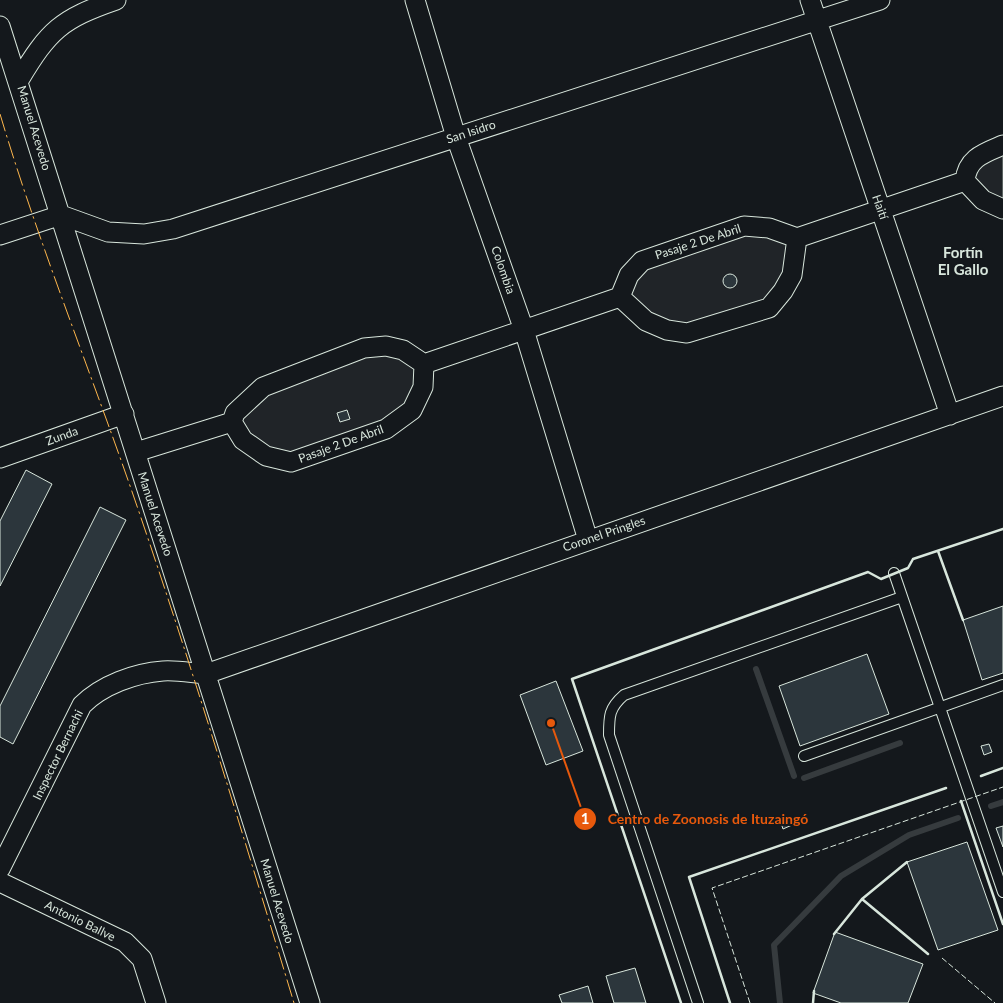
<svg xmlns="http://www.w3.org/2000/svg" width="1003" height="1003" viewBox="0 0 1003 1003" font-family="Lato,sans-serif">
  <style>
    .green { fill: #202428; stroke: #939e99 }
    .lines { fill: none; stroke-linecap: round; stroke-linejoin: round }
    .stream { stroke: #363b3e; stroke-width: 6 }
    .building { fill: #2c363c; stroke: #d8e6dc }
    .lane-casing { stroke: #d8e6dc; stroke-width: 12 }
    .street-casing { stroke: #d8e6dc; stroke-width: 21 }
    .lane { stroke: #14181c; stroke-width: 10 }
    .street { stroke: #14181c; stroke-width: 19 }
    .fence { stroke: #d8e6dc; stroke-width: 1; stroke-dasharray: 6 2.5; stroke-linecap: butt }
    .wall { stroke: #d8e6dc; stroke-width: 2.5 }
    .power { stroke: #ffb74d; stroke-width: 1; stroke-dasharray: 18 4 2.5 4; stroke-linecap: butt }
    .labels { text-anchor: middle; stroke-width: 4; stroke-linejoin: round; paint-order: stroke }
    .street-label { font-size: 12px; fill: #d8e6dc; stroke: #14181c }
    .quarter-label { font-size: 15px; font-weight: bold; fill: #d8e6dc; stroke: #14181c }
    .leader { fill: none; stroke: #e8590c; stroke-width: 2 }
    .callout-dot { fill: #e8590c; stroke: #14181c; stroke-width: 2 }
    .mark-label { font-size: 15px; text-anchor: middle; font-weight: bold; fill: #fff }
    .callout-label { font-size: 14px; text-anchor: middle; font-weight: bold; fill: #e8590c; stroke: #14181c; stroke-width: 4; stroke-linejoin: round; paint-order: stroke }
  </style>
  <rect width="100%" height="100%" fill="#14181c"/>
  <path class="green" d="M1003,145v64l-37,-40z
    M744,226l53,12 -28,70 -82,25 -67,-36 9,-22z
    M364,348l60,16 -12,46 -121,52 -25,-6 -31,-43 13,-13z"/>
  <g class="lines">
    <path class="stream" d="M756,669l38,107
      M804,778l96,-35
      M991,806l12,-4
      M780,1003l-6,-58 67,-69 68,-41 49,-17"/>
  </g>
  <path class="building" d="M723 281a7 7 0 1 1 14 0a7 7 0 1 1-14 0Z
    M347,410l3,9 -10,3 -3,-9z
    M26,470l26,14 -52,102v-65z
    M100,507l26,13 -113,224 -13,-7v-31z
    M1003,606v67l-21,7 -19,-60z
    M867,654l22,60 -89,32 -21,-60z
    M556,681l27,70 -37,14 -26,-70z
    M989,744l3,8 -8,3 -3,-9z
    M789,817l3,8 -9,4 -3,-9z
    M1003,826v21l-7,-19z
    M967,842l31,88 -60,20 -31,-88z
    M835,932l88,32 -15,39h-67l-28,-10z
    M635,968l11,35h-32l-8,-27z
    M588,986l5,17h-31l-3,-8z"/>
  <g class="lines">
    <g class="lane-casing">
      <path id="lane" d="M894,573l109,319
        M804,756l199,-71
        M698,1003l-89,-268c0,-19 0,-27 15,-40l278,-98"/>
    </g>
    <g class="street-casing">
      <path id="street" d="M415,0l41,137 68,193 64,210
        M810,0l140,415
        M0,26l310,977
        M19,80c30,-50 42,-61 97,-80
        M1003,145c-19,8 -36,13 -38,36l18,19 20,9
        M61,215l47,17 36,2 29,-5 707,-229
        M0,235l61,-20
        M620,297l26,24 21,9 20,3 82,-25 14,-17 9,-16 5,-37
        M424,364l196,-67 9,-22 13,-14 102,-35 25,2 28,10 168,-57
        M136,452l96,-30 11,18 23,16 25,6 95,-33 26,-19 11,-23 1,-23 -21,-14 -17,-4 -22,2 -101,39 -28,26 -3,9
        M0,458l124,-44
        M0,869l82,-164c20,-20 53,-32 81,-34 14,-1 29,2 43,3l797,-278
        M0,882l125,60 17,17 14,44"/>
    </g>
    <use href="#lane" class="lane"/>
    <use href="#street" class="street"/>
    <path class="fence" d="M942,958l53,45
      M750,1003l-38,-115 291,-101"/>
    <path class="wall" d="M938,551l25,69
      M981,776l22,-8
      M961,801l42,123
      M862,899l66,55
      M834,934l28,-35 45,-37
      M681,1003l-109,-324 296,-107 13,7 27,-11 5,-9 90,-30
      M730,1003l-41,-126 257,-89
      M813,1003l1,-12"/>
    <path class="power" d="M0,114c40,134 93,263 138,395 56,164 106,329 156,494"/>
  </g>
  <g class="labels">
    <g class="street-label">
      <text transform="translate(34 128) rotate(73)" y="4">Manuel Acevedo</text>
      <text transform="translate(471 132) rotate(-18)" y="4">San Isidro</text>
      <text transform="translate(880 207) rotate(71)" y="4">Haití</text>
      <text transform="translate(698 242) rotate(-18)" y="4">Pasaje 2 De Abril</text>
      <text transform="translate(503 270) rotate(71)" y="4">Colombia</text>
      <text transform="translate(62 436) rotate(-20)" y="4">Zunda</text>
      <text transform="translate(341 444) rotate(-20)" y="4">Pasaje 2 De Abril</text>
      <text transform="translate(155 514) rotate(72)" y="4">Manuel Acevedo</text>
      <text transform="translate(604 534) rotate(-19)" y="4">Coronel Pringles</text>
      <text transform="translate(58 755) rotate(-64)" y="4">Inspector Bernachi</text>
      <text transform="translate(277 901) rotate(73)" y="4">Manuel Acevedo</text>
      <text transform="translate(80 921) rotate(26)" y="4">Antonio Ballve</text>
    </g>
    <g class="quarter-label">
      <text x="963" y="258">Fortín<tspan x="963" dy="17">El Gallo</tspan></text>
    </g>
  </g>
  <path class="leader" d="M551 723L585 819"/>
  <g class="callout-dot">
    <circle cx="551" cy="723" r="5"/>
    <circle cx="585" cy="819" r="12"/>
  </g>
  <g class="mark-label">
    <text x="585" y="824">1</text>
  </g>
  <g class="callout-label">
    <text x="708" y="824">Centro de Zoonosis de Ituzaingó</text>
  </g>
</svg>
